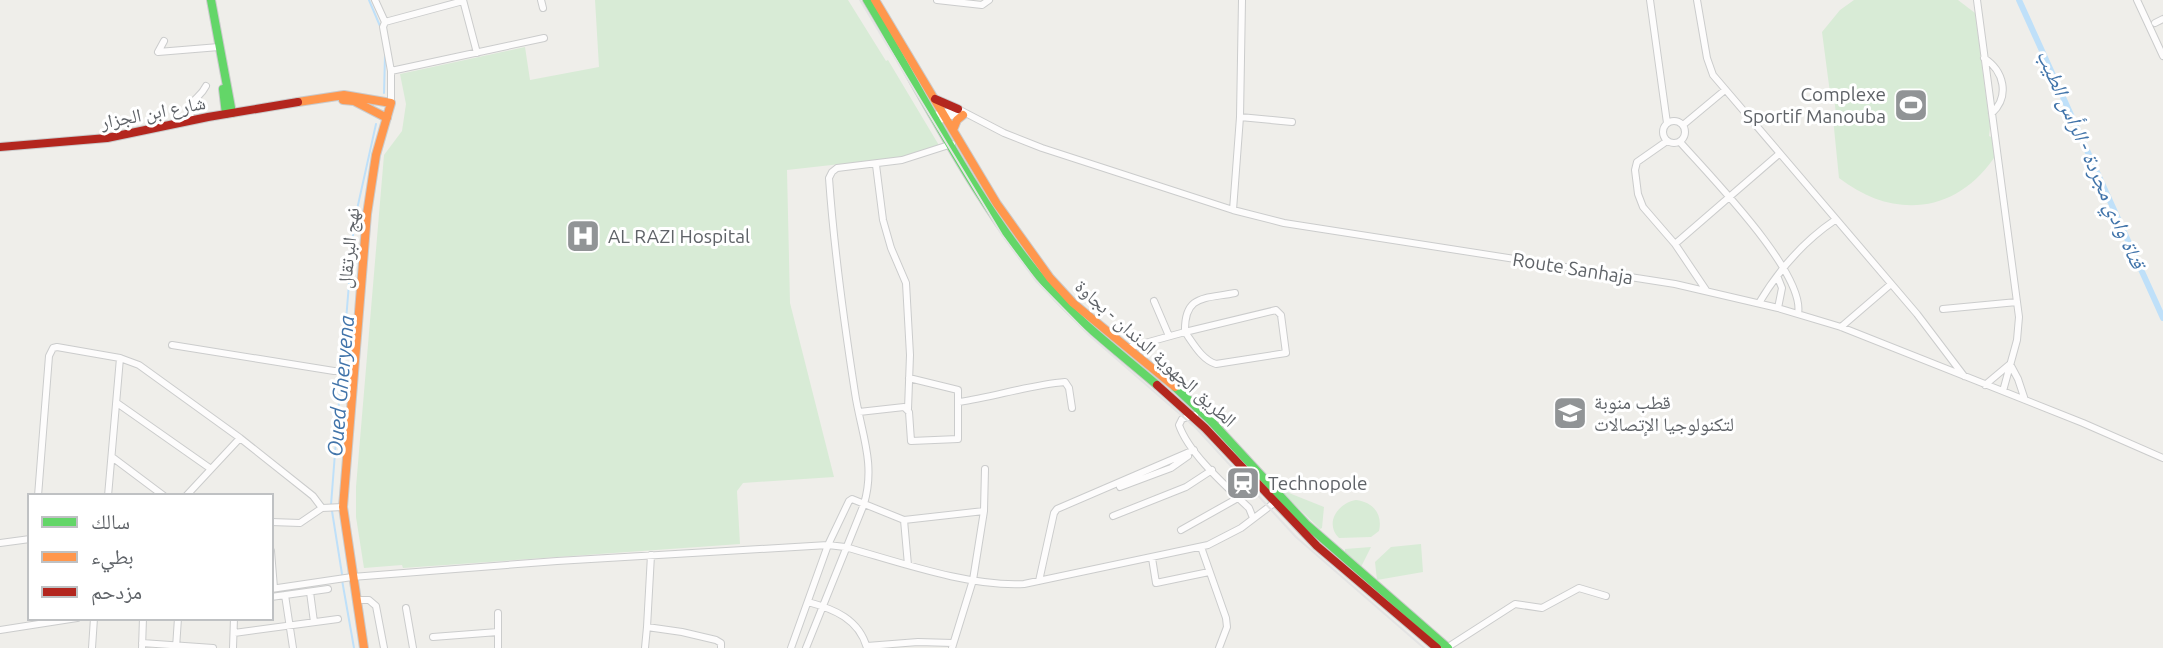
<svg xmlns="http://www.w3.org/2000/svg" width="2163" height="648" viewBox="0 0 2163 648" font-family="Ubuntu,'Noto Naskh Arabic',sans-serif">
  <style>
    .green { fill: #d8ebd6 }
    .lines { fill: none; stroke-linecap: round; stroke-linejoin: round }
    .stream { stroke: #bfe0f9; stroke-width: 2 }
    .canal { stroke: #bfe0f9; stroke-width: 6 }
    .street-casing { stroke: #cbcccc; stroke-width: 8 }
    .fast-casing { stroke: #cacacb; stroke-width: 10 }
    .slow-casing { stroke: #cacacb; stroke-width: 10 }
    .jam-casing { stroke: #cacacb; stroke-width: 10 }
    .street { stroke: #fdfcfc; stroke-width: 6 }
    .fast { stroke: #63d668; stroke-width: 8 }
    .slow { stroke: #ff974d; stroke-width: 8 }
    .jam { stroke: #b3261e; stroke-width: 8 }
    .tram { stroke: #e4e4e4; stroke-width: 2 }
    .labels { text-anchor: middle; stroke-width: 6; stroke-linejoin: round; paint-order: stroke }
    .poi-label { font-size: 19px; fill: #5f6368; stroke: #fff; text-anchor: start }
    .street-label { font-size: 19px; fill: #5f6368; stroke: #fff }
    .water-label { font-size: 21px; font-style: italic; fill: #4174aa; stroke: #fff }
  </style>
  <rect width="100%" height="100%" fill="#efeeea"/>
  <path class="green" d="M595,0h253l38,61 2,-1 52,87 -37,10 -116,13 3,133 44,174 -91,6 -6,8 3,53 -337,24 -1,-3 -38,3 -8,-51v-30l28,-332 18,-24 4,-27 -6,-30 125,-27 5,33 69,-13z
    M1854,0h104l17,13 15,114 -1,9 5,2 3,19 -3,1c-40,57 -102,61 -155,20l-6,-60 3,-4 -2,-17 -4,-4 -8,-61 18,-22z
    M1284,491l40,16 -2,21 -2,1 -37,-36z
    M1356,500c17,2 27,14 23,31l-8,6 -32,1c-15,-15 -1,-35 17,-38z
    M1421,544l2,28 -46,8 -2,-18 16,-15z
    M1371,547l-10,20 -16,-15v-3z"/>
  <g class="lines">
    <path class="stream" d="M369,0l11,26
      M384,93l1,-37
      M342,369l12,-146 22,-99
      M331,505l10,-130
      M332,511l10,63
      M342,580l12,68"/>
    <path class="canal" d="M2019,0l144,318"/>
    <g class="street-casing">
      <path id="street" d="M375,0l10,22
        M463,0l14,53
        M541,0l2,8
        M937,0l45,5 7,-5
        M1650,0l17,123
        M1697,0l10,58 6,17 204,239 47,62
        M1977,0l42,317 -2,23 -14,51
        M2137,0l26,56
        M2155,23l8,-4
        M164,41l-6,11 61,-5
        M1984,58c20,13 26,38 8,55
        M391,71l153,-33
        M391,103v-32l-8,-44 2,-5 78,-21
        M938,114l20,-5 46,24 38,15 191,62 51,13 391,61 103,24 63,19 242,96 80,35
        M1240,117l52,5
        M1663 132a11 11 0 1 1 22 0a11 11 0 1 1-22 0Z
        M191,121c-3,-25 7,-19 15,-35
        M938,121l12,-5 13,-1
        M1683,125l42,-35
        M1667,141l-30,21 -2,8 3,24 5,13 32,37 31,46
        M1680,142c28,32 126,131 118,172
        M876,165l7,55 8,28 15,35 4,72 -2,54
        M1233,210l7,-93 2,-117
        M1675,244l104,-90
        M1778,278l4,10 -4,20
        M1154,301l15,35
        M1759,303c19,-32 45,-62 76,-83
        M1943,309l74,-7
        M1841,327l50,-43
        M172,345l162,26h19
        M1127,348l58,-16 91,-22 5,5 5,38 -70,11c-14,-4 -23,-21 -31,-32 -1,-38 20,-33 50,-39
        M1985,385l25,-21 8,15 7,21
        M959,402c35,-5 70,-17 106,-20l4,6 3,20
        M117,403l94,66
        M859,412l45,-5 5,5 2,29 47,-2v-49l-49,-12
        M1195,415l-13,4 -3,6c10,29 48,62 70,83l4,10
        M112,457l52,39
        M1120,487l51,-19 17,-12
        M38,496l11,-140 4,-8 4,-1 63,11 19,7 101,73 73,58 9,12
        M108,496l12,-138
        M186,496l54,-58
        M1113,516l73,-29 26,-17
        M904,520l80,-9
        M271,522l29,1 22,-15 21,-1
        M1181,530l57,-32
        M0,543l30,-4
        M1201,547l25,71 1,9 -8,21
        M271,551l3,37
        M651,555l-4,72 35,5 34,8 5,3v5
        M1152,558l4,25 53,-11
        M1039,581l15,-68 3,-4 137,-59
        M271,589l81,-12 205,-16 271,-16 17,2c54,15 124,40 179,37l184,-39 33,-17 33,-25
        M310,592l4,30
        M285,595l8,53
        M271,597l57,-8
        M356,600h13l7,6 8,42
        M808,602c26,7 51,17 59,46
        M406,608l7,40
        M498,613v35
        M0,630l77,-12
        M234,633l104,-14
        M433,637l65,-5
        M142,643l71,5
        M867,646l51,-4 35,1
        M1448,647l67,-43 27,4 37,-20 27,8
        M92,648l2,-30
        M142,648l1,-30
        M176,648l2,-30
        M233,648l1,-30
        M645,648l2,-21
        M791,648l37,-103 21,-44 3,-2 52,21 4,45
        M806,648l58,-144c12,-41 -3,-71 -9,-111 -11,-71 -21,-143 -26,-215l3,-6 5,-4 65,-8 50,-16
        M952,648l21,-68 11,-69 1,-42"/>
    </g>
    <g class="fast-casing">
      <path id="fast" d="M211,0l21,113
        M867,0c58,97 108,203 183,289 32,36 71,65 107,96
        M223,89l3,25
        M1175,387l35,33 96,104 142,124"/>
    </g>
    <g class="slow-casing">
      <path id="slow" d="M875,0l122,204 53,74 23,25 102,84
        M343,100l11,1 33,17
        M298,102l46,-7 47,8 -15,52 -9,59 -24,293 21,141
        M953,130l4,-10 6,-5"/>
    </g>
    <g class="jam-casing">
      <path id="jam" d="M935,99l23,10
        M0,147l107,-9 101,-21 90,-15
        M1157,385l48,43 112,118 120,102"/>
    </g>
    <use href="#street" class="street"/>
    <use href="#fast" class="fast"/>
    <use href="#slow" class="slow"/>
    <use href="#jam" class="jam"/>
    <path class="tram" d="M860,0l142,235 34,46 53,54 107,93 100,109 128,111"/>
  </g>
  <defs>
    <g id="stadium-square" transform="scale(1.75)"><rect x="-9" y="-9" width="18" height="18" rx="4" fill="#919496" stroke="#fff"/><path d="M0-5a6.5 5 0 1 0 0 10a6.5 5 0 1 0 0-10ZM-3.5-1.8h7v3.6h-7Z" fill="#fff"/></g>
    <g id="hospital-square" transform="scale(1.75)"><rect x="-9" y="-9" width="18" height="18" rx="4" fill="#919496" stroke="#fff"/><path d="M-5-5h3v3.5h4V-5h3V5h-3V1.5h-4V5h-3Z" fill="#fff"/></g>
    <g id="university-square" transform="scale(1.75)"><rect x="-9" y="-9" width="18" height="18" rx="4" fill="#919496" stroke="#fff"/><path d="M0-5L7-2L0 1L-7-2ZM-4 1L0 2.5L4 1V4Q0 6-4 4Z" fill="#fff"/></g>
    <g id="station-square" transform="scale(1.75)"><rect x="-9" y="-9" width="18" height="18" rx="4" fill="#919496" stroke="#fff"/><path d="M-3-6H3Q5-6 5-4V2Q5 4 3 4L4.5 6H3L1.5 4h-3L-3 6H-4.5L-3 4Q-5 4-5 2V-4Q-5-6-3-6ZM-3.5-4v3h7v-3ZM-3.5 1v1.5H-2V1ZM2 1v1.5H3.5V1Z" fill="#fff"/></g>
  </defs>
  <g fill-rule="evenodd">
    <use href="#stadium-square" x="1911" y="105"/>
    <use href="#hospital-square" x="583" y="236"/>
    <use href="#university-square" x="1570" y="413"/>
    <use href="#station-square" x="1243" y="483"/>
  </g>
  <g class="labels">
    <g class="poi-label">
      <text x="1886" y="101" text-anchor="end">Complexe<tspan x="1886" dy="22">Sportif Manouba</tspan></text>
      <text x="608" y="243">AL RAZI Hospital</text>
      <text x="1594" y="409">قطب منوبة<tspan x="1594" dy="22">لتكنولوجيا الإتصالات</tspan></text>
      <text x="1268" y="490">Technopole</text>
    </g>
    <g class="street-label">
      <text transform="translate(153 112) rotate(-11)" y="7">شارع ابن الجزار</text>
      <text transform="translate(348 248) rotate(-84)" y="7">نهج البرتقال</text>
      <text transform="translate(1573 268) rotate(9)" y="7">Route Sanhaja</text>
      <text transform="translate(1156 353) rotate(42)" y="7">الطريق الجهوية الدندان - بجاوة</text>
    </g>
    <g class="water-label">
      <text transform="translate(2091 159) rotate(66)" y="7">قناة وادي مجردة - الرأس الطيب</text>
      <text transform="translate(341 386) rotate(-85)" y="7">Oued Gheryena</text>
    </g>
  </g>
  <rect x="28" y="494" width="245" height="126" fill="#ffffff" stroke="#bfc1c3" stroke-width="2"/>
  <rect x="42" y="517" width="35" height="10" fill="#63d668" stroke="#bfc1c3" stroke-width="2"/>
  <text x="91" y="529" font-size="21" fill="#5f6368">سالك</text>
  <rect x="42" y="552" width="35" height="10" fill="#ff974d" stroke="#bfc1c3" stroke-width="2"/>
  <text x="91" y="564" font-size="21" fill="#5f6368">بطيء</text>
  <rect x="42" y="587" width="35" height="10" fill="#b3261e" stroke="#bfc1c3" stroke-width="2"/>
  <text x="91" y="599" font-size="21" fill="#5f6368">مزدحم</text>
</svg>
